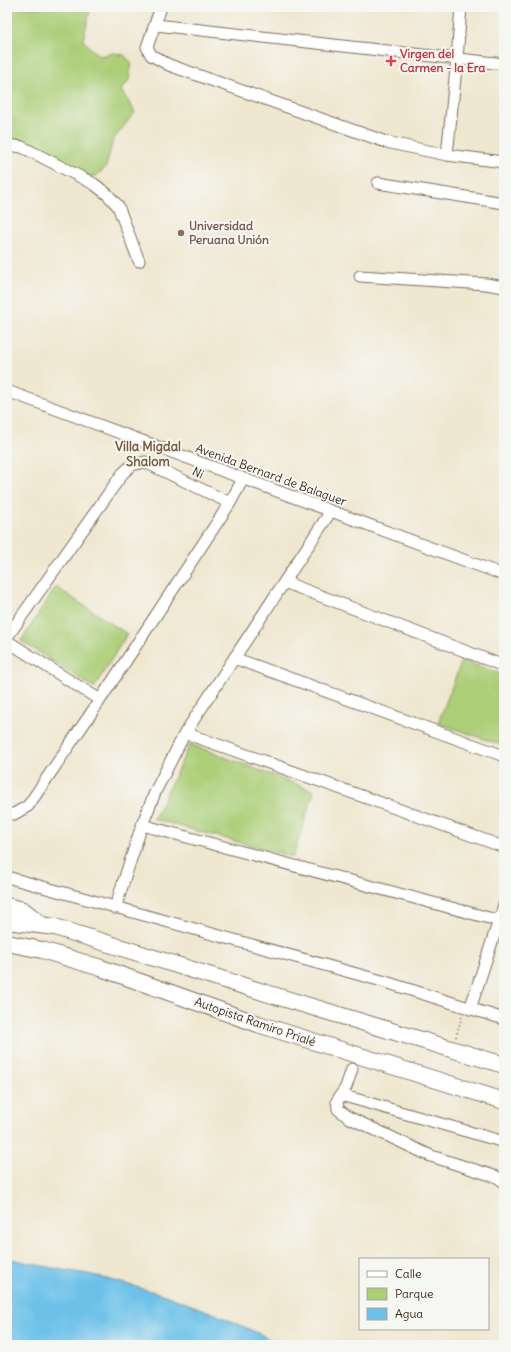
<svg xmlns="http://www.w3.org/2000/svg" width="511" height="1352" viewBox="0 0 511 1352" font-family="Delius,sans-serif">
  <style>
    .green { fill: #abce77; stroke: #737c4a }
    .water { fill: #6dc1e9; stroke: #547684 }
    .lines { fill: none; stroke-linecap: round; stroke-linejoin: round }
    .minor-casing { stroke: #7a6c5c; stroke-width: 13 }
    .highway-casing { stroke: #7a6c5c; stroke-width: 18 }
    .path { stroke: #7a6c5c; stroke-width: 2; stroke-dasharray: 1 3; stroke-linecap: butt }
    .minor { stroke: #fff; stroke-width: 11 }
    .highway { stroke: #fff; stroke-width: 16 }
    .health-dot { fill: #e0444e; stroke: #f6f6f2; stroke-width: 1.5 }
    .education-dot { fill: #8d6e63; stroke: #f6f6f2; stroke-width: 1.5 }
    .labels { text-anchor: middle; stroke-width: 4; stroke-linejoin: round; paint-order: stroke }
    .health-label { font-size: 12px; font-weight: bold; fill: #be3a42; stroke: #f6f6f2; text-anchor: start }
    .education-label { font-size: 12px; font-weight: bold; fill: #785e54; stroke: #f6f6f2; text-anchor: start }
    .street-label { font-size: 12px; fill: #3b2a1e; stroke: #f6f6f2 }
    .neighbourhood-label { font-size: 13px; font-weight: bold; fill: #78593c; stroke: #f6f6f2 }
  </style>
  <rect width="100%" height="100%" fill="#f6f6f2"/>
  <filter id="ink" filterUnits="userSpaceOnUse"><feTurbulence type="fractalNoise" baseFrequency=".025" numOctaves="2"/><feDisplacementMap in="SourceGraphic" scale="8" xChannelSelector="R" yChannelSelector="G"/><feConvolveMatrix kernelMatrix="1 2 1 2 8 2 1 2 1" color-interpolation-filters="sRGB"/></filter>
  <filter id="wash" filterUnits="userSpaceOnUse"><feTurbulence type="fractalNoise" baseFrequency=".012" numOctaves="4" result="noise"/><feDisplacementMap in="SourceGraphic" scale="16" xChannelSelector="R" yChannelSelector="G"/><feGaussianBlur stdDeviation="0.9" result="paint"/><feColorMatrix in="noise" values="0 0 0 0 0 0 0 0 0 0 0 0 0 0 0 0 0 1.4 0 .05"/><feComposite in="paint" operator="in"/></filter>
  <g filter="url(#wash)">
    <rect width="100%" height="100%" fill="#efe7d0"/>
    <path class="green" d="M7,7h84l-8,33 16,16 15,-3 10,2 8,8 -3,17 -8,10 14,22 -22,28 -7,27 -10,9h-10l-79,-35z
      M56,587l71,47 -33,54 -73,-47z
      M462,660l42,15v71l-66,-23z
      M190,744l124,47 -21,66 -139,-38z"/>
    <path class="water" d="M7,1258l45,10 41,7 72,20 50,19 47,21 17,10h-272z"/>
  </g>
  <g filter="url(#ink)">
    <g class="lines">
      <g class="minor-casing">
        <path id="minor" d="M161,7l-14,40 4,8 18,10 217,77 61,13 57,7
          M156,25l348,39
          M7,145l15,2 18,9 54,28 13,10 11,12 21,55
          M447,155l10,-96 4,-52
          M378,183l126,20
          M360,276l126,8 18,3
          M7,391l497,184
          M284,582l220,84
          M7,637l116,-164 9,-8 13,-3 85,41
          M7,641l93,59
          M234,658l270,98
          M185,733l319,114
          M7,814h7l14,-8 72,-106 130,-197 13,-24
          M142,825l362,97
          M7,877l375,104 122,38
          M115,908l27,-83 14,-35 29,-57 146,-222
          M470,1009l34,-104
          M352,1069l-6,18 -9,14 1,8 10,8 83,39 66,21 7,5
          M341,1095l163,47"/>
      </g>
      <g class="highway-casing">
        <path id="highway" d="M7,906l16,4 19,15
          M7,921l48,6 211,66 238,72
          M7,943l35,7 59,18 157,56 246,77"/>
      </g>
      <path class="path" d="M456,1037l6,-21"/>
      <use href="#minor" class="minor"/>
      <use href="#highway" class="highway"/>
    </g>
  </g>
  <path class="health-dot" d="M389 55h4v4h4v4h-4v4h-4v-4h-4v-4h4z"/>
  <circle class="education-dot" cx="181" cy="233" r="4"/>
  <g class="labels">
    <g class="health-label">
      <text x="400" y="58">Virgen del<tspan x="400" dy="14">Carmen - la Era</tspan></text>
    </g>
    <g class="education-label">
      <text x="189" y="230">Universidad<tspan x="189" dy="14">Peruana Unión</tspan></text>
    </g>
    <g class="street-label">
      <text transform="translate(198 473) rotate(26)" y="4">Ni</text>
      <text transform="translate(271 475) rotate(20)" y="4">Avenida Bernard de Balaguer</text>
      <text transform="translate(255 1022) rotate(19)" y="4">Autopista Ramiro Prialé</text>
    </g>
    <g class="neighbourhood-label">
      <text x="148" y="451">Villa Migdal<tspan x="148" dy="15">Shalom</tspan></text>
    </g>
  </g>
  <rect width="511" height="1352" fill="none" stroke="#f6f6f2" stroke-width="24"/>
  <rect x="359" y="1258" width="130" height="72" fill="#f6f6f2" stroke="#aba49d"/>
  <rect x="367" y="1271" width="20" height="6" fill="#ffffff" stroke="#aba49d"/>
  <text x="395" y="1278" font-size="12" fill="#3b2a1e">Calle</text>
  <rect x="367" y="1288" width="20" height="12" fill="#abce77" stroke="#aba49d"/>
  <text x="395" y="1298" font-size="12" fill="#3b2a1e">Parque</text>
  <rect x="367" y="1308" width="20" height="12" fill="#6dc1e9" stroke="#aba49d"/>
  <text x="395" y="1318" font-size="12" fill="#3b2a1e">Agua</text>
</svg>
